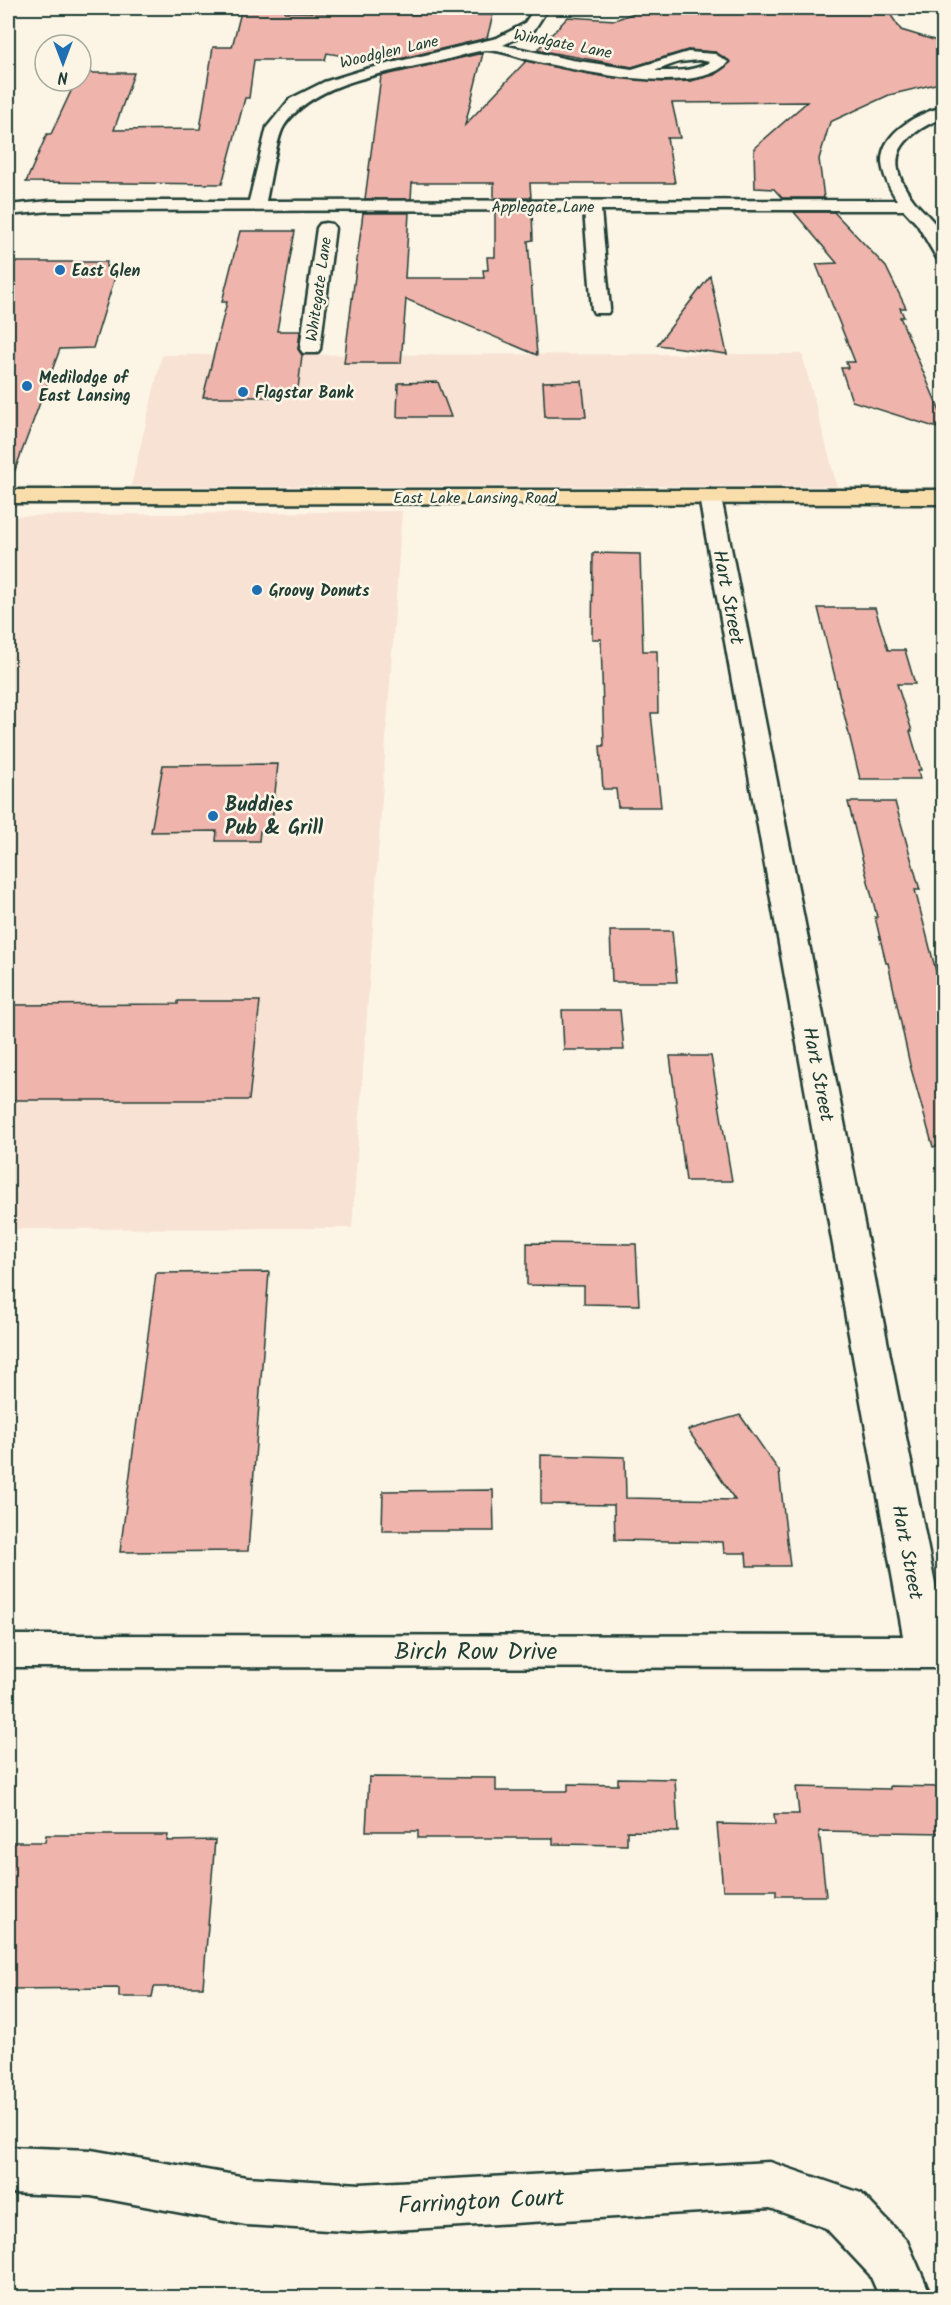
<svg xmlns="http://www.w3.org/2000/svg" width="951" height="2305" viewBox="0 0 951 2305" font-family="Kalam,sans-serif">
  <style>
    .built { fill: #f8e2d4 }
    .building { fill: #efb4ac; stroke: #1f3d34; stroke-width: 1.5 }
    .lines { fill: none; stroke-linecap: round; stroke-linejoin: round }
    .minor-casing { stroke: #1f3d34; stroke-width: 5 }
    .major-casing { stroke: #1f3d34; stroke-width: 5 }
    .minor { fill: #fcf5e5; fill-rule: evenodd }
    .major { fill: #f9deab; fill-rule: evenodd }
    .poi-dot { fill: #1f6fb2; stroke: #fcf5e5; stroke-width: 2 }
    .labels { text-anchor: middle; stroke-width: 5; stroke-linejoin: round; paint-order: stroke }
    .far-street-label { font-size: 16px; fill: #1f3d34; stroke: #fcf5e5 }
    .far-poi-label { font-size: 16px; font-weight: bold; fill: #1f3d34; stroke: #fcf5e5; text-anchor: start }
    .street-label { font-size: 20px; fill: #1f3d34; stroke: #fcf5e5 }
    .poi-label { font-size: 20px; font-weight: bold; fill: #1f3d34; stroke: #fcf5e5; text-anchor: start }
    .near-street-label { font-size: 24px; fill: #1f3d34; stroke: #fcf5e5 }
  </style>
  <rect width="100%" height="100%" fill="#fcf5e5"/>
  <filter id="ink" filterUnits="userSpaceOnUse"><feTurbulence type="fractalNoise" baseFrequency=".0167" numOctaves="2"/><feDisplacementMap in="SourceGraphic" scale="12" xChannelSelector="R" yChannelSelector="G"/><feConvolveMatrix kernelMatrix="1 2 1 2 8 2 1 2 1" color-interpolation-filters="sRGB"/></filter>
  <g filter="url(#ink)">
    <path class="built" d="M802,354l35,132h-706l31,-131z
      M402,511l-50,717 -344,1v-713z"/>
    <path class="building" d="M242,8h44l-1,4 208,3 -6,23 -104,25 -56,-10 -2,7h-71l-5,38h-4l-23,86 -196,-2 21,-48h4l22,-47h6l7,-14h48l-20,57 86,-1 13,-82h19z
      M647,8l60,2 29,-2h150l15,22 43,13v39l-55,13 -59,27 -11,37 5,39h-42l-8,-9 -19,-1 -1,-40 53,-46 -135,1 8,35h-13l8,45h-145l1,15h-37v-15h-82l-1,16h-46l16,-123 102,-23 -18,72 61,-64 79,16 60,5 26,-1 23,-6 16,-12 -15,-11 -27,-2 -56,17 -95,-17 31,-33 47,3z
      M495,212h37l1,28 -5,1 9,114 -131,-56 -5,64h-57l19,-150h46l-4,65h79l-1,-8h5l-1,-13h8z
      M794,212h40l52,55 20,41h-6l4,9h-4l44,104v9l-92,-29 -11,-33h7l-2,-6h9l-39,-98 21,-1z
      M240,231h55l-18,100h23l-2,18 4,6 -5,42h-94l24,-95h-5z
      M8,262h99l-1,5h9l-3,7h4l-23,74 -33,1 -48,129h-4z
      M710,276l17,78 -70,-9z
      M582,381l4,36h-41l-2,-35z
      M438,382l13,35h-54l1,-34z
      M593,553l47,1 3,97h14l1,62h-7l10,94h-43l-2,-18h-13l-3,-43h4l-3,-107h-9z
      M818,608h57l13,42h17l10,34h-18l15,47h-2l11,39h-3l2,9h-60z
      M278,764l-7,67h-11l-1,10h-43l1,-10 -66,1 12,-67z
      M848,802h47l25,88h-5l23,89h6v166l-11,2 -23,-82 -22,-102h-2l-11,-46h2z
      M610,931h62l5,51h-65z
      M178,1001h82l-11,99h-241v-95l170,-1z
      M562,1010h58l4,40h-60z
      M670,1056h41l21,125h-46z
      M527,1243l109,1 3,61 -55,-1v-18l-57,-1z
      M269,1272l-21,279 -128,1 36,-279z
      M740,1415l39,56 11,95h-43l-1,-13h-22l-1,-11 -108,-2 -1,-35 -73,-1v-49l84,2 1,41 109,2 -47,-70z
      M493,1490l1,41h-112l1,-40z
      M369,1777l127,1v13h72v-7l50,1v-7l57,1 3,53 -51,-1v14l-74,-1v-6h-135v-7h-52z
      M890,1786l54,1v46l-125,-2 7,65h-50v-6h-53l-6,-66 58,1 -1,-11h25l-3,-27 94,2z
      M46,1835h122l-1,6 48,-1 -12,147h-49l-2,10h-33v-9l-111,1v-147h37z"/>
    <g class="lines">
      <g class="minor-casing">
        <path id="minor" d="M535,8h13l-14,22 -31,15 69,15 60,9 56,-17 27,2 13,8c-29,36 -153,8 -194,-1 -15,-3 -35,-12 -49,-11 -15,2 -30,8 -45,11 -49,11 -125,19 -156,65 -8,12 -14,58 -18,75l631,-1c-6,-10 -12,-20 -14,-31 -8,-33 33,-56 61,-62v10c-44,19 -63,41 -30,84 10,12 24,22 29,37 2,7 1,16 1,23l-6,-1 -21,-36 -13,-14h-303l9,99 -2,4h-14l-2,-4 -8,-99 -534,1 -42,4v-10l42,-4h199l18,-74 23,-28 34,-17 42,-13 131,-31 27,-14zM699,60l11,2c-17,10 -36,9 -56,9l25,-9z
          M326,223l6,1 3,4 -15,121 -3,4h-14l-3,-4 17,-121 3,-4z
          M710,490l8,2 3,5 223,1133v38l-936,-1v-32l895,1 -204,-1139 3,-5z
          M8,2147l83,3 155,27 114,7 410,-22 91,31 46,48 25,57h-52l-10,-23 -44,-47 -56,-20 -410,24 -114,-7 -155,-29 -83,-3z"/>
      </g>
      <g class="major-casing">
        <path id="major" d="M944,490v14l-936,-1v-13z"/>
      </g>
      <use href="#minor" class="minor"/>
      <use href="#major" class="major"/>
    </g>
  </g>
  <g class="poi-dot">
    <circle cx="60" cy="270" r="6"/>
    <circle cx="27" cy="386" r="6"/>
    <circle cx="243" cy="392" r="6"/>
    <circle cx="257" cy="590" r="6"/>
    <circle cx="213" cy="816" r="6"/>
  </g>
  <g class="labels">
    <g class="far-street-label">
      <text transform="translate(563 43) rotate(11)" y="6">Windgate Lane</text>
      <text transform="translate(389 51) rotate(-13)" y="6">Woodglen Lane</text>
      <text x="543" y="212">Applegate Lane</text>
      <text transform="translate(318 289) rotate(-82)" y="6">Whitegate Lane</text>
      <text x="475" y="503">East Lake Lansing Road</text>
    </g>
    <g class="far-poi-label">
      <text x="72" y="276">East Glen</text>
      <text x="39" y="383">Medilodge of<tspan x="39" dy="18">East Lansing</tspan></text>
      <text x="255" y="398">Flagstar Bank</text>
      <text x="269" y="596">Groovy Donuts</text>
    </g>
    <g class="street-label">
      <text transform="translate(729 597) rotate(79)" y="7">Hart Street</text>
      <text transform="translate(819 1074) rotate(79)" y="7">Hart Street</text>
      <text transform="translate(908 1552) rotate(79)" y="7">Hart Street</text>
    </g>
    <g class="poi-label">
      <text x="225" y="811">Buddies<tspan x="225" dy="23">Pub &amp; Grill</tspan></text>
    </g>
    <g class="near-street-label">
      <text x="476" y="1659">Birch Row Drive</text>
      <text transform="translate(481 2201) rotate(-3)" y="8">Farrington Court</text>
    </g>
  </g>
  <rect width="951" height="2305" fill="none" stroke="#fcf5e5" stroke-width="30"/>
  <rect x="15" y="15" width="921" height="2275" fill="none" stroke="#1f3d34" stroke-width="2" filter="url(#ink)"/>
  <g transform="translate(63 63) rotate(180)"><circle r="28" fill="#fcf5e5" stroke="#a4ab9e" stroke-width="1.5"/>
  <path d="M0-4.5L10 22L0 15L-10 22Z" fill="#1f6fb2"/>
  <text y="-9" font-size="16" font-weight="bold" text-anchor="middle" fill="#1f3d34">N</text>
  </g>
</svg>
